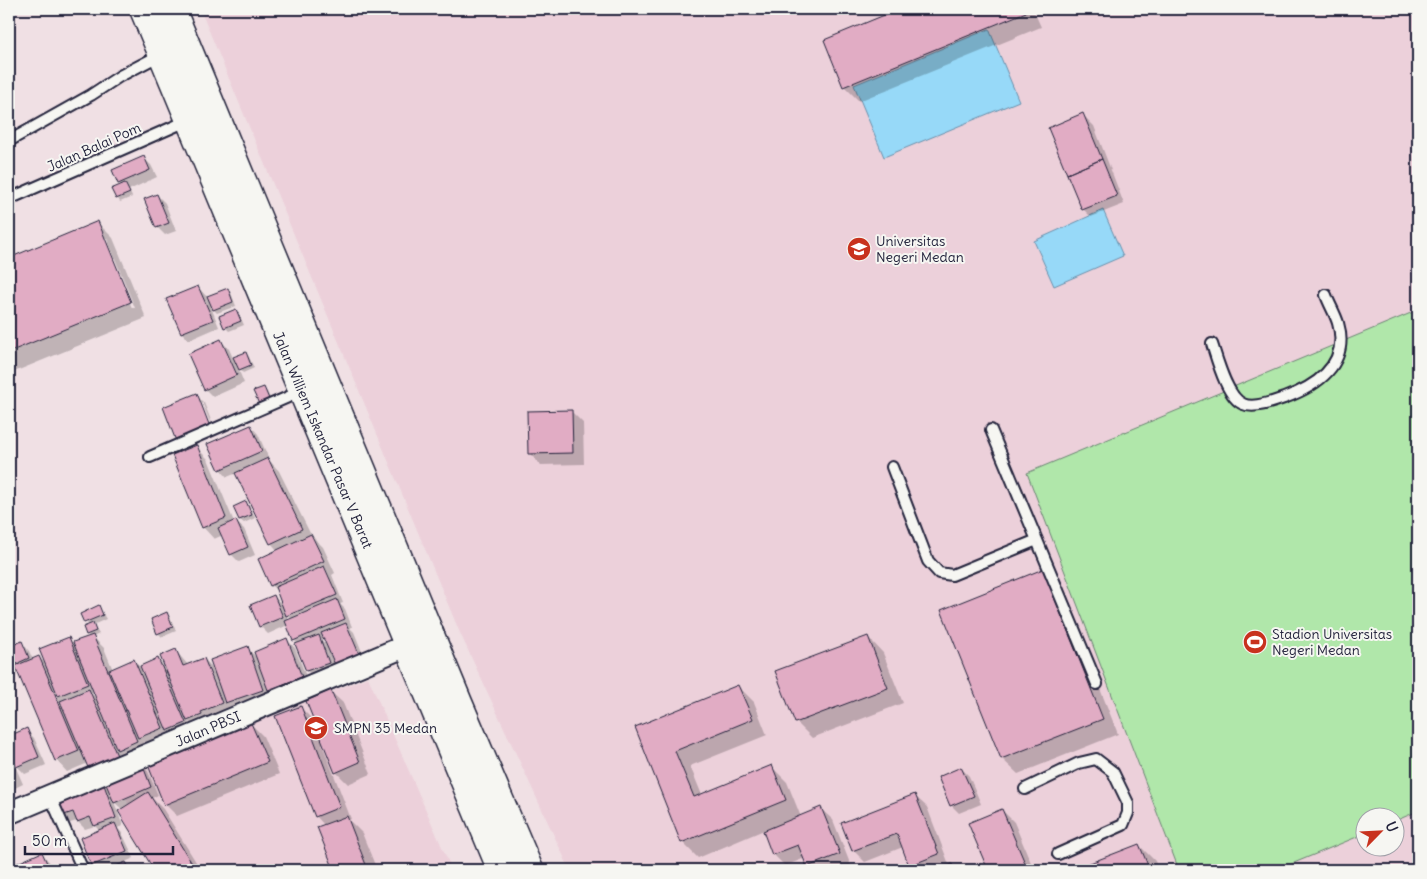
<svg xmlns="http://www.w3.org/2000/svg" width="1427" height="879" viewBox="0 0 1427 879" font-family="Delius,sans-serif">
  <style>
    .built { fill: #ecd0da; fill-rule: evenodd }
    .green { fill: #b0e7aa; stroke: #698472 }
    .water { fill: #97d9f8; stroke: #6890ac }
    .shadow { fill: #0003; fill-rule: evenodd }
    .building { fill: #e1acc4; stroke: #22223b }
    .lines { fill: none; stroke-linecap: round; stroke-linejoin: round }
    .lane-casing { stroke: #22223b; stroke-width: 14 }
    .street-casing { stroke: #22223b; stroke-width: 25 }
    .secondary-casing { stroke: #22223b; stroke-width: 31 }
    .lane { stroke: #f6f6f2; stroke-width: 10 }
    .street { stroke: #f6f6f2; stroke-width: 21 }
    .secondary { stroke: #f6f6f2; stroke-width: 28 }
    .labels { text-anchor: middle; stroke-width: 4; stroke-linejoin: round; paint-order: stroke }
    .street-label { font-size: 14px; fill: #22223b; stroke: #f6f6f2 }
    .poi-label { font-size: 14px; fill: #22223b; stroke: #f6f6f2; text-anchor: start }
  </style>
  <rect width="100%" height="100%" fill="#f0e0e4"/>
  <filter id="ink" filterUnits="userSpaceOnUse"><feTurbulence type="fractalNoise" baseFrequency=".02" numOctaves="2"/><feDisplacementMap in="SourceGraphic" scale="10" xChannelSelector="R" yChannelSelector="G"/><feConvolveMatrix kernelMatrix="1 2 1 2 8 2 1 2 1" color-interpolation-filters="sRGB"/></filter>
  <g filter="url(#ink)">
    <path class="built" d="M200,9h1218v861h-848l-110,-237zM1364,816h30v30h-30z
      M368,677l84,193h-296l-39,-92z"/>
    <path class="green" d="M1418,310v501l-23,10 -1,-5h-30v18l-87,36h-98l-152,-397z"/>
    <path class="water" d="M989,29l30,72 -135,56 -30,-72z
      M1103,210l20,46 -69,30 -20,-45z"/>
    <path class="shadow" d="M903,9h130l8,18 -182,74 -15,-15 -19,-46z
      M9,87l4,12 -4,2z
      M1083,115l11,11 30,78 -33,13 -8,-8z
      M9,119l10,25 -10,4z
      M143,158l8,7 6,12 -28,13 3,7 -12,5 -7,-12 9,-4 -3,-3z
      M157,195l8,8 11,28 -11,4 -8,-8z
      M97,222l16,16 33,80 -137,56v-115zM104,239h3l28,69h-3z
      M198,287l9,10 20,-8 4,4 5,13 -19,7 -6,-6 8,20 -30,13 -7,-7 -15,-33z
      M235,310l4,4 5,11 -15,6 -4,-4z
      M221,341l8,8 4,9 13,-5 3,4 5,11 -11,5 -6,-7 7,17 -31,14 -8,-8z
      M264,388l3,4 5,11 -9,4 -3,-4z
      M196,395l8,8 13,32 -32,13 -8,-8zM199,402h3l12,30 -3,1z
      M571,411l12,12 1,41 -43,1 -11,-11z
      M251,426l7,8 11,25h-1l11,12 32,64 12,12 12,26 -3,2 11,28 -3,1 5,5 7,18 -2,1 4,4 13,32 -22,10 -12,-12 3,8 -21,8 -8,-7 -9,-27 -4,-4 -6,-15 -20,9 -8,-8 -9,-20 23,-10 10,11 -6,-15 -7,-7 7,-34 -7,-8 -34,-70 -10,4 -7,-8zM286,613l6,6 -3,2zM325,638l4,9 -8,-7z
      M196,447l12,12 26,63h2l8,7 11,26 -16,7 -8,-8 -8,-19 -9,4 -11,-12z
      M245,503l4,3 6,12 -11,5 -4,-3 -5,-13z
      M1043,570l16,16 59,148 -100,40 -16,-15 -59,-149z
      M99,607l7,12 -13,6 6,9 -6,3 11,11 9,22 21,-9 6,6 18,-7 9,9 9,-18 12,14 16,-6 11,11 32,-22 10,10 30,-18 8,8 14,36 -32,13 -7,-8 4,13 -36,12 -8,-8 3,9 -33,17 -12,-11 5,10 -43,18 -7,-8 4,12 -17,8 -9,-10 7,17 12,-5 8,8 10,24 -6,3 11,11 38,61h-45l-37,-59 3,-2 -8,-7 9,24 -6,2 5,5 12,25 -9,4 8,8h-36l-5,-5 8,-34 -5,-5 -10,3 -8,-8 -7,2 -8,-7 41,-33 7,7 -4,-10 -18,-17 -21,9 -11,-12 -37,-87 -7,3 -3,-3v-24l13,-6 7,8 4,9 6,-3 9,9 21,-27 5,5 16,-7 -3,-3 2,-8 -7,-12zM95,692l3,8 -7,-7z
      M166,614l4,3 6,14 -14,6 -4,-4z
      M868,637l15,16 20,50 -91,35 -16,-16z
      M738,686l16,16 13,33 -77,31 12,29 70,-28 15,15 14,35 20,-8 12,11 18,46 -12,4h-27l-4,-4 -3,-8 -20,8 -12,-12 -9,-24 -66,28 -16,-16 -46,-114z
      M331,692l12,11 28,71 -23,10 -12,-12 -12,-29 -2,1 29,75 -2,1 13,13 15,37h-41l-17,-42 6,-2 -9,-10 -15,-108 15,15z
      M9,704l4,9 -4,2z
      M251,724l12,12 16,38 -102,42 -12,-12z
      M26,730l8,8 12,27 -21,9 -11,-11 2,-1 -7,-17v-8z
      M9,752l14,32 -14,7z
      M961,768l8,8 12,28 -22,9 -8,-8z
      M915,796l12,11 23,60 2,-1 4,4h-41l-5,-5 -7,-18 -38,15 -12,-12z
      M1002,810l12,12 20,48h-45l-19,-47z
      M1139,845l16,16 3,9h-82z
      M42,854l11,12 3,4h-47v-2z"/>
    <path class="building" d="M899,9h126l1,3 -183,75 -19,-47z
      M1083,113l19,46 -35,15 -19,-46z
      M144,156l6,14 -32,14 -6,-14z
      M1102,159l15,37 -35,14 -15,-36z
      M125,183l5,10 -14,6 -5,-10z
      M157,194l12,29 -13,5 -12,-29z
      M98,221l33,81 -122,50v-94z
      M198,286l15,34 -32,13 -15,-34z
      M228,288l5,14 -20,8 -6,-14z
      M236,309l5,12 -17,7 -5,-12z
      M221,339l16,36 -33,15 -16,-36z
      M246,352l5,13 -12,5 -6,-13z
      M264,387l5,12 -10,5 -6,-13z
      M197,393l13,34 -34,14 -13,-34z
      M572,410l1,43 -45,1 -1,-43z
      M251,425l11,26 -43,19 -12,-26z
      M197,445l29,73 -24,10 -30,-73z
      M268,458l34,71 -32,15 -35,-71z
      M246,501l6,14 -13,5 -6,-13z
      M236,520l12,27 -18,8 -12,-27z
      M311,534l13,27 -54,25 -12,-27z
      M324,566l13,29 -51,21 -11,-29z
      M1043,569l60,150 -102,40 -60,-149z
      M274,595l9,22 -24,10 -9,-22z
      M337,599l8,20 -52,22 -8,-20z
      M99,605l4,10 -19,8 -4,-9z
      M167,612l6,15 -16,7 -6,-15z
      M93,623l3,8 -10,4 -3,-8z
      M346,623l14,33 -24,11 -15,-34z
      M93,635l44,106 -20,9 -44,-108z
      M319,635l10,28 -23,8 -11,-27z
      M868,636l20,52 -93,35 -20,-52z
      M69,637l19,47 -30,12 -19,-47z
      M287,638l15,39 -34,13 -14,-38z
      M22,641l7,17 -20,9v-20z
      M248,646l15,44 -38,13 -15,-43z
      M176,649l7,17 21,-8 18,45 -21,9 1,3 -15,6 -27,-65z
      M39,656l40,95 -24,10 -40,-95z
      M158,658l28,65 -19,8 -27,-65z
      M134,659l29,69 -25,10 -29,-68z
      M738,685l15,34 -78,32 19,46 78,-32 14,35 -105,43 -46,-116z
      M89,689l29,69 -29,12 -29,-69z
      M331,690l29,72 -25,11 -29,-72z
      M301,706l39,101 -25,10 -40,-101z
      M251,723l17,39 -104,43 -16,-40z
      M27,728l12,29 -23,10 -7,-18v-13z
      M141,761l10,26 -37,16 -11,-26z
      M961,767l13,29 -24,10 -12,-29z
      M103,782l13,36 -22,8 -4,-9 -13,5 -4,-10 -12,4 -6,-17z
      M148,792l48,78h-42l-36,-59z
      M915,794l24,60 -30,12 -12,-32 -45,17 -11,-28z
      M821,807l19,47 -33,13 -9,-22 -26,10 -9,-24z
      M1002,809l26,61h-40l-20,-47z
      M347,816l21,54h-34l-17,-43z
      M115,823l12,28 -36,15 -11,-28z
      M1139,844l11,26h-78z
      M42,852l8,18h-41v-3z
      M126,862l4,8h-24z
      M952,864l2,6h-17z"/>
    <g class="lines">
      <g class="lane-casing">
        <path id="lane" d="M9,141l82,-46 29,-19 42,-22
          M9,199l180,-79
          M1212,344c5,15 15,54 31,60 11,5 30,-2 41,-6 33,-12 66,-34 54,-75 -3,-10 -9,-19 -12,-28
          M991,430l106,254
          M150,457l152,-66
          M892,467l36,94 11,12 13,2 85,-35
          M1025,789l54,-26 17,-4 17,13 15,31v10l-5,12 -65,29
          M50,796l33,74"/>
      </g>
      <g class="street-casing">
        <path id="street" d="M9,813l399,-168"/>
      </g>
      <g class="secondary-casing">
        <path id="secondary" d="M144,9l358,861
          M171,9l287,694 71,167"/>
      </g>
      <use href="#lane" class="lane"/>
      <use href="#street" class="street"/>
      <use href="#secondary" class="secondary"/>
    </g>
  </g>
  <defs>
    <g id="university-disc" transform="scale(1.25)"><circle r="9.5" fill="#c8321e" stroke="#f6f6f2"/><path d="M0-5L7-2L0 1L-7-2ZM-4 1L0 2.5L4 1V4Q0 6-4 4Z" fill="#fff"/></g>
    <g id="stadium-disc" transform="scale(1.25)"><circle r="9.5" fill="#c8321e" stroke="#f6f6f2"/><path d="M0-5a6.5 5 0 1 0 0 10a6.5 5 0 1 0 0-10ZM-3.5-1.8h7v3.6h-7Z" fill="#fff"/></g>
    <g id="school-disc" transform="scale(1.25)"><circle r="9.5" fill="#c8321e" stroke="#f6f6f2"/><path d="M0-5L7-2L0 1L-7-2ZM-4 1L0 2.5L4 1V4Q0 6-4 4Z" fill="#fff"/></g>
  </defs>
  <g fill-rule="evenodd">
    <use href="#university-disc" x="859" y="249"/>
    <use href="#stadium-disc" x="1255" y="642"/>
    <use href="#school-disc" x="316" y="728"/>
  </g>
  <g class="labels">
    <g class="street-label">
      <text transform="translate(94 147) rotate(-24)" y="5">Jalan Balai Pom</text>
      <text transform="translate(323 440) rotate(67)" y="5">Jalan Williem Iskandar Pasar V Barat</text>
      <text transform="translate(208 729) rotate(-23)" y="5">Jalan PBSI</text>
    </g>
    <g class="poi-label">
      <text x="876" y="246">Universitas<tspan x="876" dy="16">Negeri Medan</tspan></text>
      <text x="1272" y="639">Stadion Universitas<tspan x="1272" dy="16">Negeri Medan</tspan></text>
      <text x="334" y="733">SMPN 35 Medan</text>
    </g>
  </g>
  <rect width="1427" height="879" fill="none" stroke="#f6f6f2" stroke-width="30"/>
  <rect x="15" y="15" width="1397" height="849" fill="none" stroke="#22223b" stroke-width="2" filter="url(#ink)"/>
  <g transform="translate(1380 832) rotate(66)"><circle r="24" fill="#f6f6f2" stroke="#a1a1a9"/>
  <path d="M0-4L9 19L0 12L-9 19Z" fill="#c8321e"/>
  <text y="-8" font-size="14" font-weight="bold" text-anchor="middle" fill="#22223b">U</text>
  </g>
  <path d="M25 846v8h148v-8" fill="none" stroke="#22223b" stroke-width="2.5"/>
  <text x="32" y="846" font-size="15" fill="#22223b" stroke="#f6f6f2" stroke-width="4" paint-order="stroke">50 m</text>
</svg>
